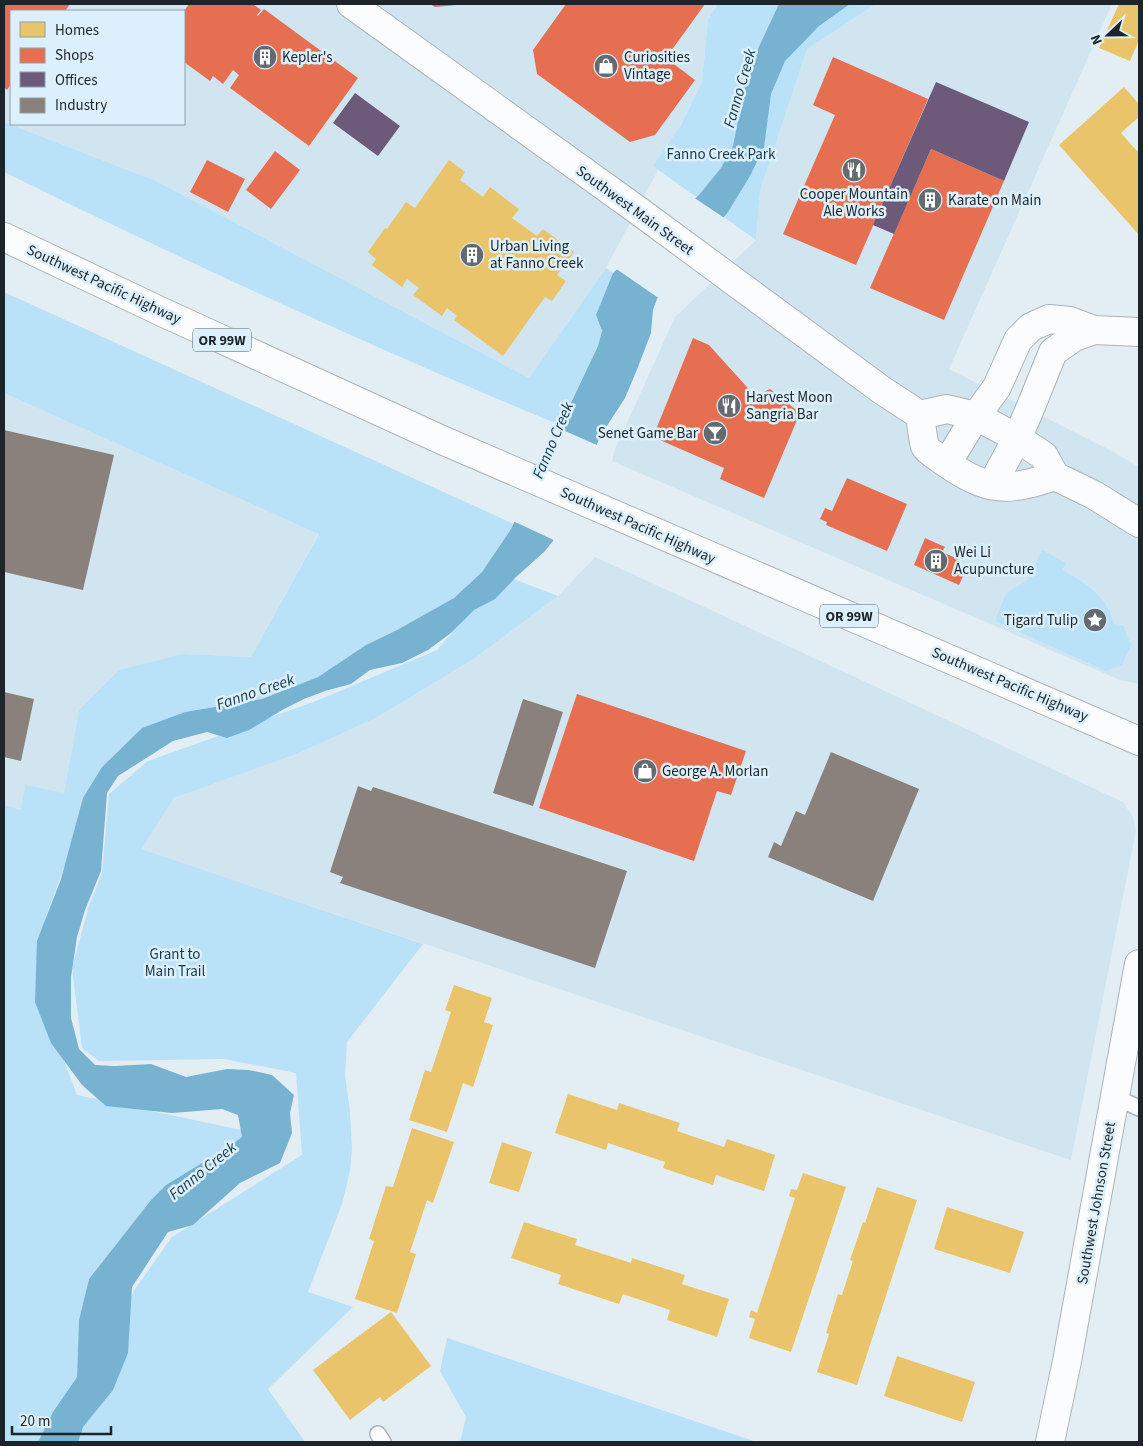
<svg xmlns="http://www.w3.org/2000/svg" width="1143" height="1446" viewBox="0 0 1143 1446" font-family="'Source Sans 3',sans-serif">
  <style>
    .built { fill: #d1e5f1; fill-rule: evenodd }
    .green { fill: #b9e1f8 }
    .water { fill: #77b2d1 }
    .pier { fill: #e3eef4 }
    .homes { fill: #e9c46a }
    .shops { fill: #e76f51 }
    .offices { fill: #6d597a }
    .industry { fill: #8a817c }
    .lines { fill: none; stroke-linecap: round; stroke-linejoin: round }
    .lane-casing { stroke: #acb4b9; stroke-width: 18 }
    .street-casing { stroke: #acb4b9; stroke-width: 30 }
    .secondary-casing { stroke: #acb4b9; stroke-width: 30 }
    .highway-casing { stroke: #acb4b9; stroke-width: 30 }
    .lane { stroke: #fbfcfd; stroke-width: 15 }
    .street { stroke: #fbfcfd; stroke-width: 28 }
    .secondary { stroke: #fbfcfd; stroke-width: 28 }
    .highway { stroke: #fbfcfd; stroke-width: 28 }
    .labels { text-anchor: middle; stroke-width: 5; stroke-linejoin: round; paint-order: stroke }
    .shield { fill: #dbf0fc; stroke: #576269; stroke-width: 1 }
    .shield-label { font-size: 14px; font-weight: bold; fill: #1e252a }
    .poi-label { font-size: 15px; fill: #1e252a; stroke: #dbf0fc; text-anchor: start }
    .park-label { font-size: 15px; fill: #16394c; stroke: #dbf0fc }
    .street-label { font-size: 15px; fill: #1e252a; stroke: #dbf0fc }
    .water-label { font-size: 16px; font-style: italic; fill: #16394b; stroke: #dbf0fc }
  </style>
  <rect width="100%" height="100%" fill="#e3eef4"/>
  <path class="built" d="M4,4h714l-10,15 -6,63 -40,81 -56,105 -77,110 -373,-197 -152,-59zM11,11h173v113h-173z
    M876,4h236l-163,365 161,81 29,17v217l-19,-4 -508,-219 3,-12 60,-132 81,-77 4,-49 47,-142z
    M4,393l315,140 -68,124 -68,-3 -104,56 -15,84 -43,16 -17,-5z
    M595,557l103,47 425,198 10,15 3,14 -65,329 -931,-311 34,-51 120,-43 82,-37 99,-60 83,-62z"/>
  <path class="green" d="M718,4h158l-69,45 -47,142 -4,49 -103,-74 28,-41 21,-43 6,-63z
    M4,122l152,59 373,197 77,-110 7,5 -17,42 6,17 -4,14 -38,79c-188,-77 -373,-163 -556,-253z
    M4,292l510,232 -32,48 -28,26 -57,32 -31,15 -48,32 -56,22 -77,13 -43,16 -40,39 -56,149 -2,50 11,71 22,58 164,35 1,7 -17,12 -59,36 -15,15 -62,79 -10,41 -2,57 -24,35 -15,30h-34v-637l17,5 4,-25 39,8 15,-83 40,-40 64,-16 68,3 68,-123 -315,-141z
    M1042,550l24,13 -4,7c21,11 48,28 51,54l10,1 8,20 -9,20 -16,6 -111,-50 11,-28 22,-13z
    M503,575l55,21 -83,62 -99,60 -82,37 -120,43 -33,51 282,95 -76,98 -2,33 5,37 2,37 -2,22 -8,33 -34,88 45,15 -85,82 37,53h-240l70,-153 37,-52 130,-82 -6,-82 -72,-14 -125,2 -17,-13 -10,-80 16,-59 14,-36 7,-79 39,-33 168,-60 121,-51z
    M447,1338l310,104h-297l6,-25 -26,-46z"/>
  <path class="water" d="M779,4h71l-31,22 -34,35 -14,33 -7,53 -14,29 -22,36 -71,87 -4,11 -2,23 -15,39 -11,26 -24,37 -48,106 -9,11 -28,25 -21,22 -21,11 -23,23 -23,17 -26,13 -32,7 -19,14 -26,7 -21,8 -20,10 -35,21 -22,8 -20,-6 -34,9 -55,35 -11,17 -6,78 -16,39 -8,27 -6,40v41l8,31 16,16 20,1 36,-2 35,13 41,-8 22,1 23,5 22,20 -4,18 2,20 -12,30 -40,20 -47,42 -25,7 -36,55 -4,66 -15,37 -30,37 -5,15h-40l15,-30 24,-35 2,-57 10,-41 62,-79 15,-15 59,-36 17,-12 -4,-22 -16,-6 -50,4 -66,-7 -24,-21 -31,-42 -16,-41 2,-61 24,-62 22,-81 19,-31 40,-39 43,-16 77,-13 56,-22 48,-32 31,-15 57,-32 28,-26 29,-43 87,-183 4,-15 -6,-16 17,-42 86,-78 22,-27 12,-22 16,-78z"/>
  <path class="pier" d="M693,197l33,22 -66,80 -45,-31z
    M556,427l43,19 -43,95 -43,-20z"/>
  <path class="homes" d="M1119,4h20v36l-9,21 -31,-13z
    M1124,87l15,17v13l-18,16 16,18 2,-2v86l-80,-90z
    M449,160l16,12 -5,8 23,17 7,-10 29,22 -7,9 25,18 6,-7 31,23 -17,23 9,6 -14,20 -7,-4 -42,59 -49,-36 3,-4 -10,-8 -5,8 -29,-21 6,-7 -12,-9 -5,8 -30,-22 4,-6 -8,-7 17,-24 2,1 19,-27 9,6z
    M454,985l38,13 -8,24 9,3 -20,62 -10,-4 -16,49 -38,-12 16,-50 6,2 20,-60 -6,-2z
    M568,1094l49,16 2,-7 61,20 -3,8 47,16 3,-8 48,16 -11,36 -48,-16 -3,10 -50,-17 2,-6 -57,-19 -2,7 -51,-17z
    M412,1128l42,14 -21,61 -6,-3 -17,52 6,2 -19,59 -42,-14 19,-58 -5,-2 17,-53 7,1z
    M502,1142l30,10 -13,40 -30,-9z
    M803,1173l43,14 -55,165 -42,-14 6,-19 -6,-2 2,-7 6,3 38,-115 -6,-2 2,-7 6,1z
    M877,1187l40,13 -60,185 -40,-13 12,-38 -3,-1 12,-39 4,1 11,-34 -3,-1 13,-38 2,1z
    M947,1207l77,25 -14,41 -76,-24z
    M524,1222l53,17 -2,6 56,18 1,-5 53,17 -3,9 47,15 -12,38 -50,-17 3,-10 -47,-16 -4,10 -61,-20 3,-9 -50,-17z
    M391,1312l40,54 -48,36 -3,-5 -30,23 -37,-50z
    M897,1356l78,26 -13,40 -78,-26z"/>
  <path class="shops" d="M4,4h66l-5,7h-54v73l-4,6 -3,-3z
    M189,4h64l8,6 -4,5 1,1 6,-7 94,69 -49,68 -79,-58 9,-13 -6,-5 -10,14 -10,-8 -3,5 -26,-19v-51z
    M430,4h27v1l-22,2z
    M566,4h139l-39,54 29,22 -40,55 -25,7 -93,-68 -4,-24z
    M833,57l95,42 -72,166 -73,-31 52,-119 -22,-10z
    M931,149l73,32 -60,139 -74,-32z
    M275,151l25,19 -29,39 -25,-19z
    M207,160l38,19 -17,33 -38,-20z
    M693,338l16,7 46,51 15,-7 30,24 -36,85 -44,-19 4,-11 -71,-31z
    M847,478l60,26 -20,47 -61,-26 1,-3 -7,-3 5,-11 7,3z
    M925,538l20,9 -3,5 16,7 -3,4 12,5 -8,17 -45,-20z
    M577,694l169,57 -15,44 -14,-4 -23,70 -155,-53z"/>
  <path class="offices" d="M936,82l93,40 -25,59 -73,-32 -37,85 -21,-9z
    M355,93l45,33 -22,30 -45,-33z"/>
  <path class="industry" d="M4,430l110,25 -31,135 -79,-18z
    M4,692l30,7 -13,62 -17,-4z
    M523,699l40,13 -30,94 -40,-13z
    M831,752l88,37 -46,112 -105,-44 6,-15 7,4 15,-35 9,4z
    M358,786l13,5 2,-4 254,84 -32,97 -255,-85 3,-6 -13,-5z"/>
  <g class="lines">
    <g class="lane-casing">
      <path id="lane" d="M1115,1097l24,11
        M378,1434l5,8"/>
    </g>
    <g class="street-casing">
      <path id="street" d="M947,463l29,-47 21,-29 21,-47 13,-13 18,-8 21,2 24,9 45,2
        M992,485l25,-47 10,-22 26,-64 21,-15 20,-7
        M1050,1442l17,-81 72,-397"/>
    </g>
    <g class="secondary-casing">
      <path id="secondary" d="M351,4l285,205 247,182 37,24 27,-6 29,7 41,22 27,18 11,20c-48,16 -67,16 -109,-13 -5,-4 -18,-11 -21,-17 -2,-5 -4,-25 -5,-31
        M1055,476l39,19 45,28"/>
    </g>
    <g class="highway-casing">
      <path id="highway" d="M4,237l158,75 280,128 697,301"/>
    </g>
    <use href="#lane" class="lane"/>
    <use href="#street" class="street"/>
    <use href="#secondary" class="secondary"/>
    <use href="#highway" class="highway"/>
  </g>
  <defs>
    <g id="building-disc" transform="scale(1.25)"><circle r="9.5" fill="#636b71" stroke="#dbf0fc"/><path d="M-4-6H4V6H1V3H-1V6H-4ZM-2.5-4.3h1.7v1.8h-1.7ZM.8-4.3h1.7v1.8H.8ZM-2.5-1h1.7V.8h-1.7ZM.8-1h1.7V.8H.8Z" fill="#fff"/></g>
    <g id="shop-disc" transform="scale(1.25)"><circle r="9.5" fill="#636b71" stroke="#dbf0fc"/><path d="M-5-2.5h2.3a2.7 3.5 0 0 1 5.4 0H5L5.5 6h-11ZM-1.5-2.5h3a1.5 2.3 0 0 0-3 0Z" fill="#fff"/></g>
    <g id="restaurant-disc" transform="scale(1.25)"><circle r="9.5" fill="#636b71" stroke="#dbf0fc"/><path d="M-5-6h1v4h1v-4h1v4h1v-4h1v5L-1.5 .5V6h-2V.5L-5-1ZM5-6V6H3V1.5H1.5Q1.5-4 5-6Z" fill="#fff"/></g>
    <g id="bar-disc" transform="scale(1.25)"><circle r="9.5" fill="#636b71" stroke="#dbf0fc"/><path d="M-6-5H6L.8 .8V4.5H3.5V6h-7V4.5H-.8V.8Z" fill="#fff"/></g>
    <g id="sight-disc" transform="scale(1.25)"><circle r="9.5" fill="#636b71" stroke="#dbf0fc"/><path d="M0-6L1.8-2.2L6-1.7L2.9 1.2L3.7 5.4L0 3.3L-3.7 5.4L-2.9 1.2L-6-1.7L-1.8-2.2Z" fill="#fff"/></g>
  </defs>
  <g fill-rule="evenodd">
    <use href="#building-disc" x="265" y="57"/>
    <use href="#shop-disc" x="606" y="66"/>
    <use href="#restaurant-disc" x="854" y="170"/>
    <use href="#building-disc" x="930" y="200"/>
    <use href="#building-disc" x="472" y="255"/>
    <use href="#restaurant-disc" x="729" y="406"/>
    <use href="#bar-disc" x="715" y="433"/>
    <use href="#building-disc" x="936" y="561"/>
    <use href="#sight-disc" x="1095" y="620"/>
    <use href="#shop-disc" x="645" y="771"/>
  </g>
  <g class="labels">
    <g class="shield">
      <rect x="193" y="328.5" width="58" height="23" rx="4"/>
      <rect x="820" y="604.5" width="58" height="23" rx="4"/>
    </g>
    <g class="shield-label">
      <text x="222" y="345">OR 99W</text>
      <text x="849" y="621">OR 99W</text>
    </g>
    <g class="poi-label">
      <text x="282" y="62">Kepler's</text>
      <text x="624" y="62">Curiosities<tspan x="624" dy="17">Vintage</tspan></text>
      <text x="854" y="199" text-anchor="middle">Cooper Mountain<tspan x="854" dy="17">Ale Works</tspan></text>
      <text x="948" y="205">Karate on Main</text>
      <text x="490" y="251">Urban Living<tspan x="490" dy="17">at Fanno Creek</tspan></text>
      <text x="746" y="402">Harvest Moon<tspan x="746" dy="17">Sangria Bar</tspan></text>
      <text x="698" y="438" text-anchor="end">Senet Game Bar</text>
      <text x="954" y="557">Wei Li<tspan x="954" dy="17">Acupuncture</tspan></text>
      <text x="1078" y="625" text-anchor="end">Tigard Tulip</text>
      <text x="662" y="776">George A. Morlan</text>
    </g>
    <g class="park-label">
      <text x="721" y="159">Fanno Creek Park</text>
      <text x="175" y="959">Grant to<tspan x="175" dy="17">Main Trail</tspan></text>
    </g>
    <g class="street-label">
      <text transform="translate(635 210) rotate(36)" y="5">Southwest Main Street</text>
      <text transform="translate(104 284) rotate(25)" y="5">Southwest Pacific Highway</text>
      <text transform="translate(638 525) rotate(24)" y="5">Southwest Pacific Highway</text>
      <text transform="translate(1010 684) rotate(23)" y="5">Southwest Pacific Highway</text>
      <text transform="translate(1096 1203) rotate(-80)" y="5">Southwest Johnson Street</text>
    </g>
    <g class="water-label">
      <text transform="translate(739 88) rotate(-74)" y="6">Fanno Creek</text>
      <text transform="translate(552 440) rotate(-67)" y="6">Fanno Creek</text>
      <text transform="translate(255 691) rotate(-19)" y="6">Fanno Creek</text>
      <text transform="translate(202 1170) rotate(-39)" y="6">Fanno Creek</text>
    </g>
  </g>
  <rect width="1143" height="1446" fill="none" stroke="#1e252a" stroke-width="10"/>
  <rect x="10" y="10" width="175" height="115" fill="#dbf0fc" stroke="#8f9fa8"/>
  <rect x="20" y="22" width="25" height="15" fill="#e9c46a" stroke="#8f9fa8"/>
  <text x="55" y="35" font-size="15" fill="#1e252a">Homes</text>
  <rect x="20" y="48" width="25" height="15" fill="#e76f51" stroke="#8f9fa8"/>
  <text x="55" y="60" font-size="15" fill="#1e252a">Shops</text>
  <rect x="20" y="72" width="25" height="15" fill="#6d597a" stroke="#8f9fa8"/>
  <text x="55" y="85" font-size="15" fill="#1e252a">Offices</text>
  <rect x="20" y="98" width="25" height="15" fill="#8a817c" stroke="#8f9fa8"/>
  <text x="55" y="110" font-size="15" fill="#1e252a">Industry</text>
  <g transform="translate(1108 35) rotate(248)" stroke="#dbf0fc" stroke-width="4" paint-order="stroke">
  <path d="M0-4L9 19L0 12L-9 19Z" fill="#1e252a"/>
  <text y="-8" font-size="14" font-weight="bold" text-anchor="middle" fill="#1e252a">N</text>
  </g>
  <path d="M12 1426v8h99v-8" fill="none" stroke="#1e252a" stroke-width="2.5"/>
  <text x="20" y="1426" font-size="15" fill="#1e252a" stroke="#dbf0fc" stroke-width="4" paint-order="stroke">20 m</text>
</svg>
